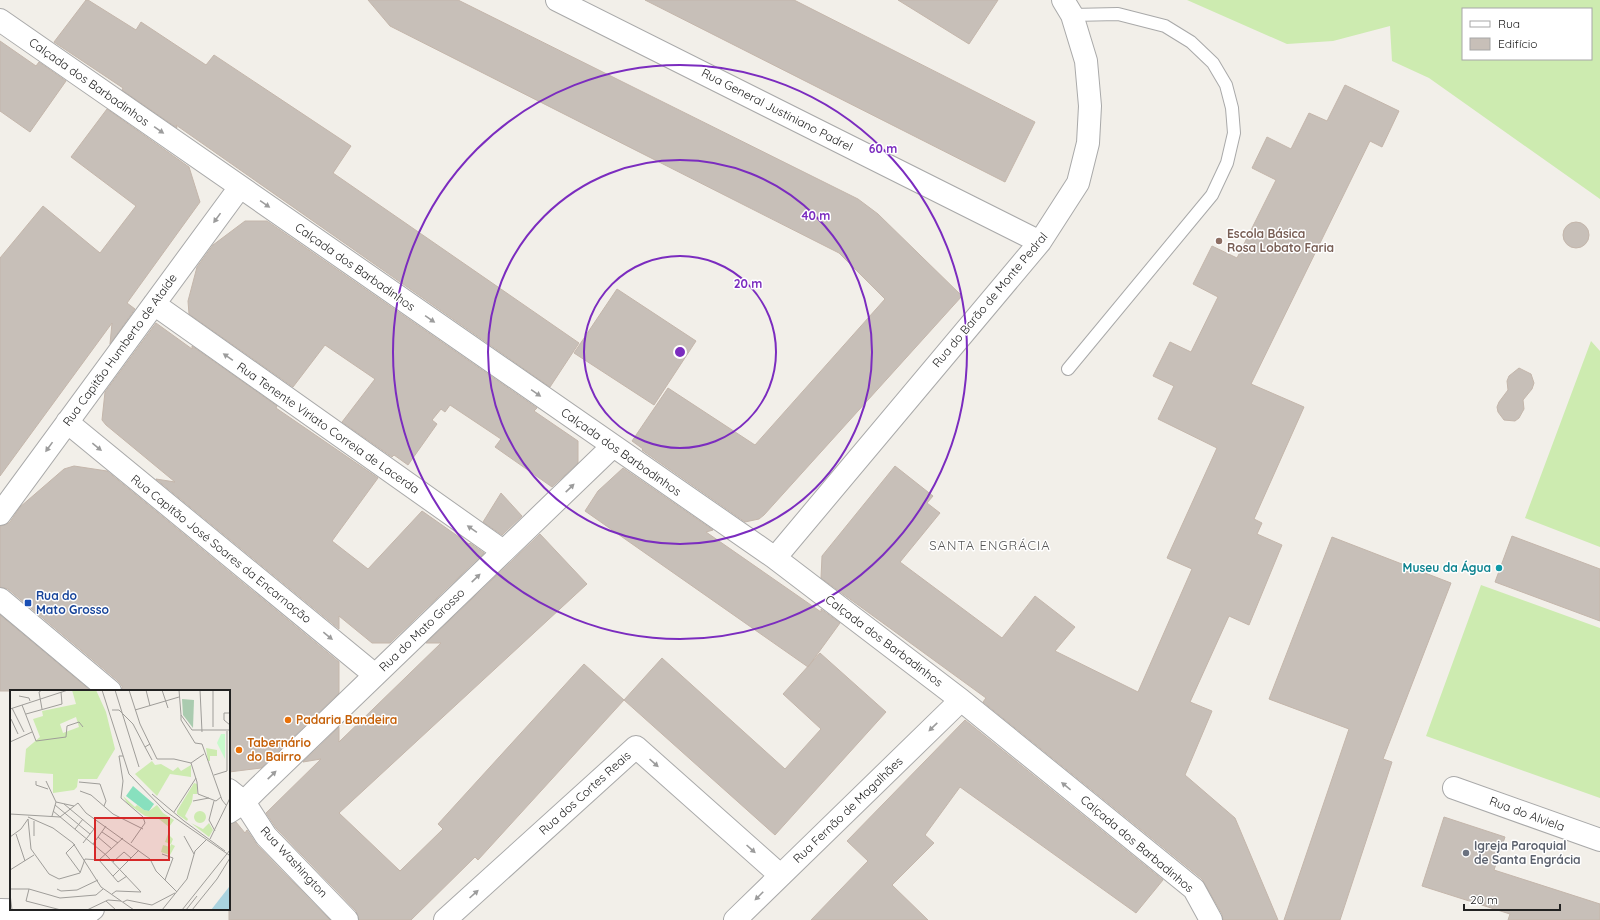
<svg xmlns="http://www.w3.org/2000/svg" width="1600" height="920" viewBox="0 0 1600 920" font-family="Quicksand,sans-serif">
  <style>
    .grass { fill: #cdebb0; fill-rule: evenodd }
    .building { fill: #c7bfb8; stroke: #c4b6ab }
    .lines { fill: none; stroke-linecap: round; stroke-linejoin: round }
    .lane-casing { stroke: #a9a9a9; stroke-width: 14 }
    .street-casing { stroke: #a9a9a9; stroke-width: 24 }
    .lane { stroke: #fff; stroke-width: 12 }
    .street { stroke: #fff; stroke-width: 22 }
    .oneway { fill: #9c9c9c }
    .ring { fill: none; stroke: #7b2cbf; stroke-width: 2 }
    .education-dot { fill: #8d6e63; stroke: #fff; stroke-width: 1.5 }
    .culture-dot { fill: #0f9aa8; stroke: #fff; stroke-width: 1.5 }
    .transit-dot { fill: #1a4fb4; stroke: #fff; stroke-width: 1.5 }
    .food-dot { fill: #e8710a; stroke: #fff; stroke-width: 1.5 }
    .worship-dot { fill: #6b7280; stroke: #fff; stroke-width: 1.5 }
    .labels { text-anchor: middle; stroke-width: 3; stroke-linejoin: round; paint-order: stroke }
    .street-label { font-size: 12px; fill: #222; stroke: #fff }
    .education-label { font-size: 12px; font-weight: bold; fill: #785e54; stroke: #fff; text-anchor: start }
    .culture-label { font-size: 12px; font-weight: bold; fill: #0d838f; stroke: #fff; text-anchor: end }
    .transit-label { font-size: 12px; font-weight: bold; fill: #164399; stroke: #fff; text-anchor: start }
    .food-label { font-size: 12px; font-weight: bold; fill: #c56008; stroke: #fff; text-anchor: start }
    .worship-label { font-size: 12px; font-weight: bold; fill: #5b616d; stroke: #fff; text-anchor: start }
    .neighbourhood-label { font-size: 13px; letter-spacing: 1px; fill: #555; stroke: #fff }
    .inset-road { fill: none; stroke: #9f9d99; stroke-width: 1 }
    .view { fill: #d62828; fill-opacity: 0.15; stroke: #d62828; stroke-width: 2 }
    .inset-edge { fill: none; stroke: #222; stroke-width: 2 }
    .centre { fill: #7b2cbf; stroke: #fff; stroke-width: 2 }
    .ring-label { font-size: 12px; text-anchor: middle; font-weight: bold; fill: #7b2cbf; stroke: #fff; stroke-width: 3; stroke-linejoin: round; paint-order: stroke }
  </style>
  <rect width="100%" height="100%" fill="#f2efe9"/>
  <path class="grass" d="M1187,0h413v199l-171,-121 -37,-17 -2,-35 -57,15 -46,3zM1463,9h128v50h-128z
    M1591,341l9,10v196l-75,-29z
    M1481,585l119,43v170l-174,-62z"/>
  <path class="building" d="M86,0h2l48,30 5,-8 65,43 8,-10 137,91 -18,27 246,170 -29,44 -374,-262 1,3 -55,-38 1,-2 -69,-46z
    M368,0h90l400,199 20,15 84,82 -198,219 -5,4 -14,3 -103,-72 1,-1 -11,-8 36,-53 87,57 130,-146 -46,-46 -449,-227z
    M645,0h149l241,122 -30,60z
    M898,0h100l-29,44z
    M0,41l36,25 3,-4 27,19 -36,51 -30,-21z
    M1345,85l54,26 -17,36 -12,-6 -119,243 53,23 -50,112 8,4 -5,11 25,11 -33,80 -20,-9 -39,86 22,9 -27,64 50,43 43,102h-55l-1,-6 -20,-35 -219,-177 3,-4 -165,-120 1,-22 73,-90 38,30 -6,7 13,10 -40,49 102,76 33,-42 40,31 -20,24 83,41 54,-123 -25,-11 50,-110 -59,-29 16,-33 -21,-10 17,-34 21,10 27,-55 -25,-13 19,-38 25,12 39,-78 -24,-12 15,-31 24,12 18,-36 18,8z
    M107,109l82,58 11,35 -73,101 8,6 -25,35 2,-21 -112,153v-218l43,-52 57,47 36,-47 -65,-49z
    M245,221h22l270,187 -3,3 44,30v22l-26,24 -57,-40 6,-8 -51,-34 -5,7 -4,-3 -9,11 5,4 -29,41 -14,-10 -2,2 -50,-35 33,-43 -50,-34 -32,42 -104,-73 -1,-13 9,-34 16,-22z
    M1563 235a13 13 0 1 1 26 0a13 13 0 1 1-26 0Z
    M617,289l79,52 -42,64 -80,-52z
    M156,323l36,26v-3l85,60 -1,2 102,70 -46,63 36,28 54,-58 47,33 1,-1 14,10 -94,90h-18l-33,-27v13l-183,-150 19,3 -69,-57 -4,-5 3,-28z
    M1519,368l12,6 3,9 -2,6 -9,11 1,9 -5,9 -4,3 -11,-1 -6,-8 -1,-5 2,-5 9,-12 -1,-9 2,-5z
    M74,466l33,5 232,191v31l-78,75 -32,4v-81h-107v-5l-4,-5 -110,-92 -8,-2v-61l5,-1 5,-3 10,-15 44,-38z
    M623,468l90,62 -7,2 115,80v-3l19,14 -32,44 -223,-156 13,-20z
    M501,493l21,23 -20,19 -19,-13z
    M540,534l47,50 -248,229 61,58 43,-42 -5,-5 146,-160 40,36 -146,160 -3,-3 -64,63h-52l-3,-9 -80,-83 -10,-15 55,-54 -18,3 36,-35v15l102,-99h-15z
    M1512,536l88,33v52l-105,-39z
    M1332,537l119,46 -68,176 9,3 -52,158h-56l65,-191 -80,-30z
    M0,615l91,76h-91z
    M820,653l66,59 -111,123 -151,-135 38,-42 123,111 36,-40 -38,-35z
    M965,720l198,160 -27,33 -176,-126 -35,48 9,8 -42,42 36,35h-117l57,-59 -21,-20z
    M1444,817l61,20 -11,33 106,34v16h-92l2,-6 -88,-28z
    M236,822l9,11 2,-3 10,15 73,75h-101v-96z"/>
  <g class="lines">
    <g class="lane-casing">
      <path id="lane" d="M1068,369l144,-174 15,-32 7,-30 -2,-25 -6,-23 -13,-22 -22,-21 -26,-16 -47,-12 -46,1"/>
    </g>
    <g class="street-casing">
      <path id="street" d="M557,0l483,242
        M0,20l775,538 186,142 233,189 17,31
        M154,304l349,247
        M67,422l308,253
        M0,514l240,-327
        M775,558l265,-316 38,-59 10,-40 2,-37 -4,-45 -14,-46 -9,-15
        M0,599l110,92
        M1454,788l146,52
        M229,790l15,12 22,34 81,84
        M229,812l15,-10 14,-14 355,-342
        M0,910l89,2 4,-3
        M445,920l191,-173 144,128
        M735,920l226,-220"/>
    </g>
    <use href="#lane" class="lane"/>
    <use href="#street" class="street"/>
  </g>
  <defs><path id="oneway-solid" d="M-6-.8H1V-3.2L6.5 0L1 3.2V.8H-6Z"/></defs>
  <g class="oneway">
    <use href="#oneway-solid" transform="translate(159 130) rotate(35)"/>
    <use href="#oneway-solid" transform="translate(265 204) rotate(35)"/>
    <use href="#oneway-solid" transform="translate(217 218) rotate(126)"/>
    <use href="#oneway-solid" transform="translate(430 319) rotate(35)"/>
    <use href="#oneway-solid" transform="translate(228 357) rotate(-145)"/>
    <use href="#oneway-solid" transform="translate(536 393) rotate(35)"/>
    <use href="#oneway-solid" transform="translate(49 447) rotate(126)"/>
    <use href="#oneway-solid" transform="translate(97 447) rotate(39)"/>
    <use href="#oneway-solid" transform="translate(570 488) rotate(-44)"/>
    <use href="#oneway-solid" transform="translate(472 529) rotate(-145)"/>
    <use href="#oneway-solid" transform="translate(476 578) rotate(-44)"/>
    <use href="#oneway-solid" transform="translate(328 636) rotate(39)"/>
    <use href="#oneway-solid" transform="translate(933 727) rotate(136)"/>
    <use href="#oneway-solid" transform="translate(654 763) rotate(42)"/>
    <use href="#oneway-solid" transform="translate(272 775) rotate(-44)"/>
    <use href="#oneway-solid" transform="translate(1066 786) rotate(-141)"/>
    <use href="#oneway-solid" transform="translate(751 849) rotate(42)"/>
    <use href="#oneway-solid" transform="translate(474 894) rotate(-42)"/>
    <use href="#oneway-solid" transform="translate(759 896) rotate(135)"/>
  </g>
  <g class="ring">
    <circle cx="680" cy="352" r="96"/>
    <circle cx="680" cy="352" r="192"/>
    <circle cx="680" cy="352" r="287"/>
  </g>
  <circle class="education-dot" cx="1219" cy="241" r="4"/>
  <circle class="culture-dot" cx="1499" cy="568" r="4"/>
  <rect class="transit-dot" x="24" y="599" width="8" height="8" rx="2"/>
  <g class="food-dot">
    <circle cx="288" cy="720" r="4"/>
    <circle cx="239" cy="750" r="4"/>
  </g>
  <circle class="worship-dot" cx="1466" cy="853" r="4"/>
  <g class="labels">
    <g class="street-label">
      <text transform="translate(89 82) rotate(35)" y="4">Calçada dos Barbadinhos</text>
      <text transform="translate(777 110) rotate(27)" y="4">Rua General Justiniano Padrel</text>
      <text transform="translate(355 267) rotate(35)" y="4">Calçada dos Barbadinhos</text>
      <text transform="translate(990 300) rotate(-50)" y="4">Rua do Barão de Monte Pedral</text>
      <text transform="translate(120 350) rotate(-54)" y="4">Rua Capitão Humberto de Ataíde</text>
      <text transform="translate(328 428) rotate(35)" y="4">Rua Tenente Viriato Correia de Lacerda</text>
      <text transform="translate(621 452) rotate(35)" y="4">Calçada dos Barbadinhos</text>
      <text transform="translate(221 549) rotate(39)" y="4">Rua Capitão José Soares da Encarnação</text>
      <text transform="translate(422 630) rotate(-44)" y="4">Rua do Mato Grosso</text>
      <text transform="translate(884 641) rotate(37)" y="4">Calçada dos Barbadinhos</text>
      <text transform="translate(585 793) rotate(-42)" y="4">Rua dos Cortes Reais</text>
      <text transform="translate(848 810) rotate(-44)" y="4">Rua Fernão de Magalhães</text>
      <text transform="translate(1527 814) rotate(20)" y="4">Rua do Alviela</text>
      <text transform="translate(1137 844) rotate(40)" y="4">Calçada dos Barbadinhos</text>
      <text transform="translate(294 862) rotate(47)" y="4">Rua Washington</text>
    </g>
    <g class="education-label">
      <text x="1227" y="238">Escola Básica<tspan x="1227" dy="14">Rosa Lobato Faria</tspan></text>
    </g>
    <g class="culture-label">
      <text x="1491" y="572">Museu da Água</text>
    </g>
    <g class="transit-label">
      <text x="36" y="600">Rua do<tspan x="36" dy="14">Mato Grosso</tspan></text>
    </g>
    <g class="food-label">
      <text x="296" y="724">Padaria Bandeira</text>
      <text x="247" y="747">Tabernário<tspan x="247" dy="14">do Bairro</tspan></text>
    </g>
    <g class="worship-label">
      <text x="1474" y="850">Igreja Paroquial<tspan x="1474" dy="14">de Santa Engrácia</tspan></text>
    </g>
    <g class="neighbourhood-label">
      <text x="990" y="550">SANTA ENGRÁCIA</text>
    </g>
  </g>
  <g transform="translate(10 690)">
    <rect width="220" height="220" fill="#f2efe9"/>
    <path d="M62,0h24l10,22 9,37 -18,30h-19l-1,8 -3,3 -21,3v-19l-29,-2 2,-23 14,-12 -7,-18 10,-3 -1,-5 34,-7zM66,27l3,10 -16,6 -3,-9zM196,58l11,2v6h-7v5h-2zM142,71l3,4 6,-1 12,7 5,-4 3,4 10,-6v12l-21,-3 -13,22 -22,-22zM184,93l3,1v10h-4l-1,8 -7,14 3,3 -1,2 -10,-7v-3zM113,106l12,11 2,-2 7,5 5,1 8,-6 6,8 11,7 -5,7 -10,-8 -14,-3 -18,-13zM184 127a6 6 0 1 1 12 0a6 6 0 1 1-12 0ZM181,133l12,6 6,-6 4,7 -4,7zM158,144l5,5 -2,5 4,2 -5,9 -9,-3 2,-7 7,2 1,-3 -6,-2z" fill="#cdebb0" fill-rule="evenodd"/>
    <path d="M172,9l12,1 -1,28 -10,-13z" fill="#aacbaf"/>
    <path d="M211,44h4v25l-8,-16z" fill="#c8facc"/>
    <path d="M123,96l21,18 -5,7 -5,-1 -18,-14z" fill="#88e0be"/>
    <path d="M220,196v24h-19l18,-23z" fill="#aad3df"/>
    <path class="inset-road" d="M32,0l-3,2 3,17M92,0l27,84 36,37 64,44M105,0l24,77M119,0l11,34 17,35h17l17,4M136,0l4,16M152,0l6,18M169,0l2,25 11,15h38M190,0l2,42M9,6l10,2 1,3M12,15l14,36 30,-4 1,-11 12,-4 4,5M2,18l12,24M0,19l58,-19M102,20h7l14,14 12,23 5,-3M125,20l44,-13M220,23h-6v7l6,5M16,24l36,-10 -1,-12M171,25v5l14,23 7,1 20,56 4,5M1,29l7,15M203,37v-37M0,52l22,-10M135,57l7,13M113,66h-4l4,25 -2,17 22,19 2,6 -14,20M181,73l6,19 1,12 18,7 5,-4M181,73l13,-9M204,85l13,-4v-40M26,91v4l12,4M36,91l10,21 -4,14M69,92l21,2 6,17 -2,5M70,101l11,4 22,19 30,15M142,104l32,27 41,30M183,111l16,-3M204,111l-5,19 6,11M46,112l18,4M54,114l30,25 -11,14M45,115l35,29M43,121l53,44 35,37 -25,-1 -4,3M164,122l22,-34M0,124l50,3 18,-14 8,10 64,46 6,12 21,21M18,127l25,11 20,15 28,44 33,23M18,129l3,30 18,25 10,5 21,-6 5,-14M24,131v15M65,139l8,-10M92,142l16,11M6,144l9,27M174,146l10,18M0,147l11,-8 7,-10M88,147l14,12M200,149l20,-41M65,154l-9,9 14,19M83,154l13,-18M152,164l11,4 -8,22M75,169l14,1 24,-22M89,170l19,22 9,-6M103,172l11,-10 7,6M0,180l24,-15M103,186l26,-26M0,199h19l31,9 36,-3 7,-6M19,199l-3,12 35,9M47,199l4,2 16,-1 21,-10M0,204l2,16M96,211l10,9M113,212l4,-2 25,5 23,-12M77,220l21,-10 13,1M152,220l25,-31 8,-28 11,-11M172,220l48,-60M176,220l11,-14M182,220l25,-31 13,-21"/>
    <path class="view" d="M85,128h74v42h-74z"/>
    <rect width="220" height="220" class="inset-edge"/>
  </g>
  <circle cx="680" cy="352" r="6" class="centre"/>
  <g class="ring-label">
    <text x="883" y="153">60 m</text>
    <text x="816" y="220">40 m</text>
    <text x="748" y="288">20 m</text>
  </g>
  <rect x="1462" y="8" width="130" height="52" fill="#ffffff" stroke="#a7a7a7"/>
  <rect x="1470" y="21" width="20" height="6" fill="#ffffff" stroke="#a7a7a7"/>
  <text x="1498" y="28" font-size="12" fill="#222222">Rua</text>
  <rect x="1470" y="38" width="20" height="12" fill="#c7bfb8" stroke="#a7a7a7"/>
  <text x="1498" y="48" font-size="12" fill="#222222">Edifício</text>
  <path d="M1464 904v6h96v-6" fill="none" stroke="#222222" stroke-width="2"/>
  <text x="1470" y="904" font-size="12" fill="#222222" stroke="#ffffff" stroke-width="3" paint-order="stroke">20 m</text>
</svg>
